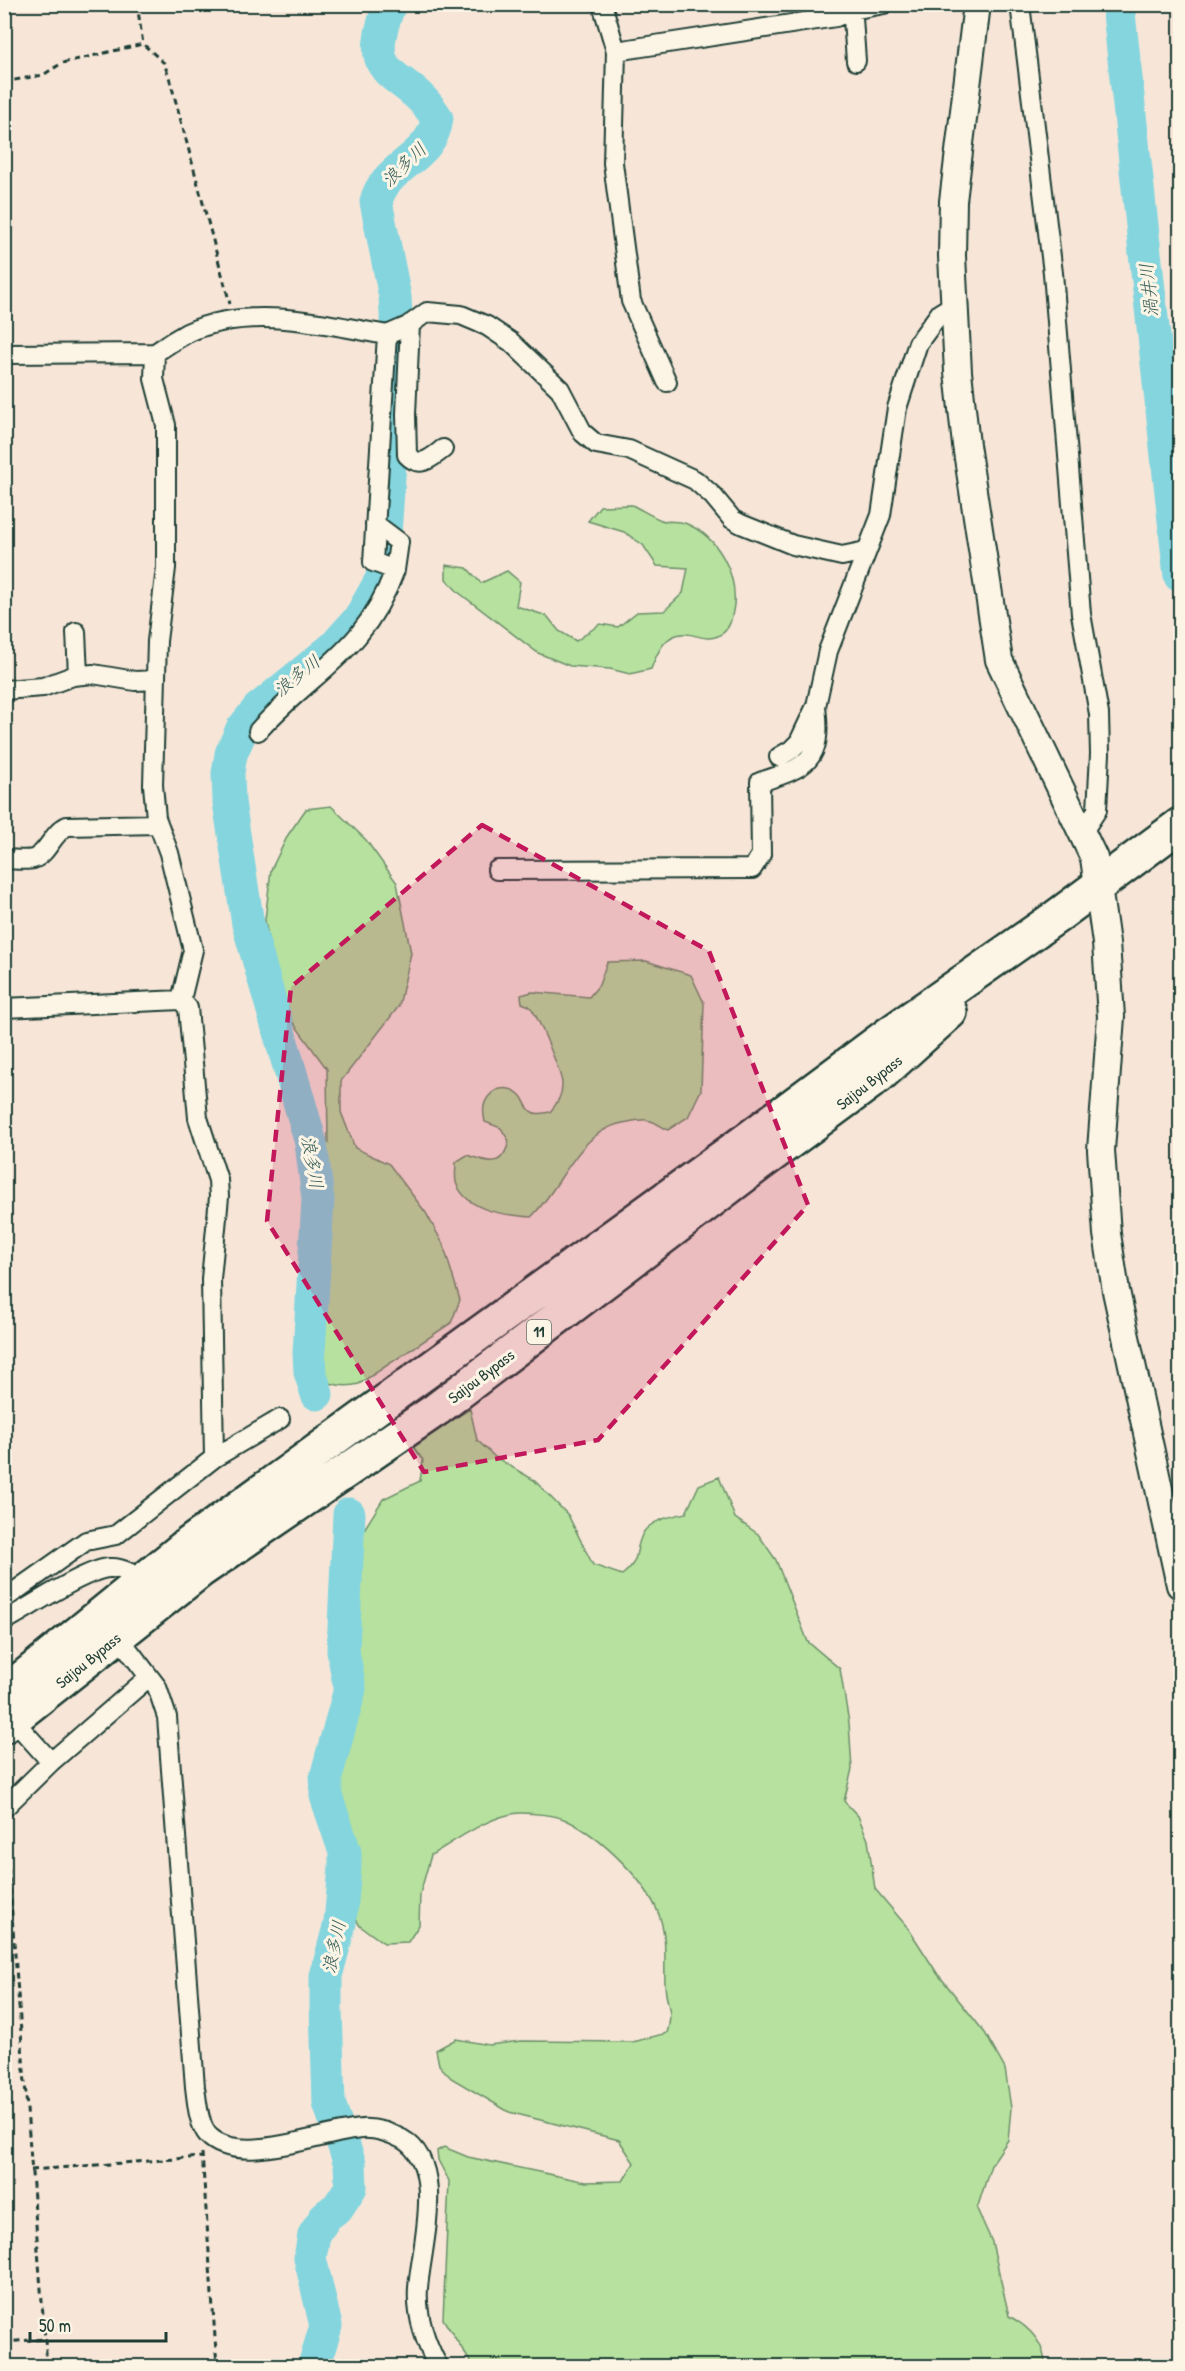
<svg xmlns="http://www.w3.org/2000/svg" width="1185" height="2371" viewBox="0 0 1185 2371" font-family="'Patrick Hand','Klee One',sans-serif">
  <style>
    .green { fill: #b7e19e; stroke: #6b8f69; stroke-width: 1.5 }
    .lines { fill: none; stroke-linecap: round; stroke-linejoin: round }
    .river { stroke: #85d5de; stroke-width: 33 }
    .street-casing { stroke: #1f3d34; stroke-width: 22 }
    .secondary-casing { stroke: #1f3d34; stroke-width: 30 }
    .highway-casing { stroke: #1f3d34; stroke-width: 38 }
    .path { stroke: #1f3d34; stroke-width: 3; stroke-dasharray: 6 4.5; stroke-linecap: butt }
    .street { stroke: #fcf5e5; stroke-width: 18 }
    .secondary { stroke: #fcf5e5; stroke-width: 26 }
    .highway { stroke: #fcf5e5; stroke-width: 33 }
    .marked { fill: #c2185b; fill-opacity: 0.2; stroke: #c2185b; stroke-width: 4.5; stroke-dasharray: 12 8; stroke-linejoin: round }
    .labels { text-anchor: middle; stroke-width: 6; stroke-linejoin: round; paint-order: stroke }
    .shield { fill: #fcf5e5; stroke: #617469; stroke-width: 1.5 }
    .shield-label { font-size: 15px; font-weight: bold; fill: #1f3d34 }
    .street-label { font-size: 16px; fill: #1f3d34; stroke: #fcf5e5 }
    .water-label { font-size: 18px; font-style: italic; fill: #335b56; stroke: #fcf5e5 }
  </style>
  <rect width="100%" height="100%" fill="#f7e6d8"/>
  <filter id="ink" filterUnits="userSpaceOnUse"><feTurbulence type="fractalNoise" baseFrequency=".0167" numOctaves="2"/><feDisplacementMap in="SourceGraphic" scale="12" xChannelSelector="R" yChannelSelector="G"/><feConvolveMatrix kernelMatrix="1 2 1 2 8 2 1 2 1" color-interpolation-filters="sRGB"/></filter>
  <g filter="url(#ink)">
    <path class="green" d="M632,505c10,5 19,11 29,15 8,3 18,0 26,4 31,13 50,49 47,81 -2,12 -3,25 -16,31 -11,5 -21,-1 -31,-2 -22,-2 -30,19 -36,35l-21,5 -20,-5 -40,-3 -32,-13 -80,-61 -12,-13v-14l21,3 14,15 26,-12 13,11 -4,24 31,10 12,15 17,10 24,-17 18,3 19,-15 27,-1 19,-18 5,-25 -31,-2 -14,-21 -19,-13 -36,-11 12,-15z
      M331,806l35,34 31,43 14,70 -12,53 -58,75v31l14,36 34,16 37,49 17,31 17,56 -9,23 -92,61c-22,6 -37,-4 -56,-15 -15,-54 6,-110 6,-165 0,-12 -3,-25 -4,-37l23,-24 -1,-74 -35,-48 -19,-55 -8,-46 6,-50 17,-35 18,-26z
      M646,961l45,14 13,28 -3,87 -13,27 -20,13c-6,-3 -14,-9 -21,-10 -5,-1 -13,1 -19,2 -50,6 -65,65 -97,95 -25,-2 -62,-5 -74,-32 -3,-6 -1,-16 -1,-23l11,-7c22,7 35,14 42,-14l-8,-13 -16,-6c-2,-9 -3,-18 4,-26 8,-10 23,-10 32,0 4,5 5,12 11,16 5,3 12,1 18,0 7,-8 13,-17 12,-29 -1,-10 -25,-70 -32,-76 -1,-2 -6,-3 -8,-4l-1,-8 11,-3 57,5 10,-12 8,-23z
      M470,1409l7,31 18,17 39,23 34,35 25,50 29,10c20,-16 11,-23 21,-42 8,-13 29,-17 43,-20l13,-28 20,-8 16,41 23,16 18,26 32,82 32,27 9,54 3,46 -8,32 14,15 10,24 7,49 33,39 29,45 48,60 20,36 6,39 -3,32 -17,25 -14,44 15,33 17,74c20,11 36,26 36,50h-572l-30,-47 6,-138 -11,-21 -1,-9 7,-4 24,10 118,25 37,-1 11,-18 -15,-23 -110,-28 -58,-34 -12,-13 -3,-15 20,-11 33,6 32,-4 112,1 34,-9c7,-25 -1,-26 -2,-48 -1,-21 2,-44 -4,-64 -10,-37 -61,-85 -95,-101 -10,-5 -33,-7 -45,-7 -28,0 -66,28 -90,42l-11,39 -1,31 -11,17 -24,1 -24,-17 -10,-17 4,-65 -22,-58 3,-28 15,-36 7,-33 -7,-38 5,-107 28,-45 37,-18 3,-21 -11,-15z"/>
    <g class="lines">
      <path class="river" d="M1118,4l62,572
        M317,1394l-7,-22 -1,-19 9,-154 -7,-56 -63,-219 -19,-122 -1,-29 3,-19 11,-25 16,-20 76,-62 25,-28 23,-41 16,-232 -3,-49 -19,-95c8,-37 57,-43 61,-84 -33,-52 -79,-33 -47,-114
        M314,2366l12,-40 -16,-68 4,-23 12,-19 12,-9 13,-20 -1,-23 -21,-61 -3,-96v-31l14,-53 5,-56v-15l-19,-56v-19l24,-88 -7,-38 6,-137"/>
      <g class="street-casing">
        <path id="street" d="M602,4l14,47 -3,112 18,138 36,81
          M852,4l4,57
          M1020,4l33,269 28,341 18,100 1,40 -3,56 -15,23
          M616,51l220,-34 16,-7 32,-6
          M410,324l-4,90 1,41c13,14 24,3 36,-6
          M4,354l151,-1
          M375,524l24,18 -4,28 -22,-8 14,-227 21,-9 19,-14 34,3 26,11 24,16 49,47 23,44 13,11 33,6 66,30 18,16 19,23 9,5 52,21 49,11 24,-5
          M76,632l2,43
          M4,690l39,-3 30,-11 20,-2 42,7 21,-1
          M258,731c55,-61 106,-77 137,-161
          M779,757l12,-7 8,-8 17,-36 12,-55 53,-136 16,-107 21,-65 22,-30 15,-9
          M4,859c9,0 21,2 29,0 15,-5 19,-26 34,-33l91,-2
          M497,870l255,-1 9,-14 -1,-73c46,-15 63,-20 56,-75
          M181,1000l12,-50 -24,-97 -13,-35 -3,-33 4,-144 9,-73v-143l-12,-46 1,-26c10,-7 21,-14 32,-20 61,-29 137,-9 200,2
          M181,1000l7,8 10,110 20,62 1,17 -8,82 3,179
          M4,1008l177,-8
          M4,1599l82,-58 30,-6 98,-77 66,-39
          M4,1621c25,-13 80,-51 105,-53 14,-1 28,7 37,18
          M114,1631l43,56 10,30 28,370c2,14 3,37 13,48 31,33 116,-4 154,-6 13,-1 28,4 40,10 45,25 19,109 16,149 -2,28 7,54 20,78
          M25,1733l26,29
          M4,1808l47,-46 98,-85"/>
      </g>
      <g class="secondary-casing">
        <path id="secondary" d="M977,4l-24,197 -1,55 6,116 8,73 33,215 95,198 12,85 5,74 -10,133 6,84 9,57 64,294"/>
      </g>
      <g class="highway-casing">
        <path id="highway" d="M4,1693l179,-145 566,-410 141,-105 166,-116 124,-92
          M4,1726l196,-155 237,-162 321,-244 121,-89 71,-64"/>
      </g>
      <path class="path" d="M137,4l6,40
        M4,82l39,-7 19,-12 81,-19 21,19 6,17 60,224
        M5,1826l42,540
        M202,2153l15,213
        M31,2170l170,-13
        M4,2342l41,-3"/>
      <use href="#street" class="street"/>
      <use href="#secondary" class="secondary"/>
      <use href="#highway" class="highway"/>
    </g>
  </g>
  <path class="marked" d="M482,825l227,126 99,254 -210,235 -174,32 -157,-251 24,-234z"/>
  <g class="labels">
    <rect class="shield" x="527" y="1320" width="24" height="24" rx="4.5"/>
    <g class="shield-label">
      <text x="539" y="1337">11</text>
    </g>
    <g class="street-label">
      <text transform="translate(869 1082) rotate(-38)" y="6">Saijou Bypass</text>
      <text transform="translate(481 1376) rotate(-37)" y="6">Saijou Bypass</text>
      <text transform="translate(88 1660) rotate(-39)" y="6">Saijou Bypass</text>
    </g>
    <g class="water-label">
      <text transform="translate(404 165) rotate(-44)" y="6">浪多川</text>
      <text transform="translate(1149 290) rotate(-96)" y="6">渦井川</text>
      <text transform="translate(297 676) rotate(-39)" y="6">浪多川</text>
      <text transform="translate(312 1162) rotate(80)" y="6">浪多川</text>
      <text transform="translate(334 1947) rotate(-78)" y="6">浪多川</text>
    </g>
  </g>
  <rect width="1185" height="2371" fill="none" stroke="#fcf5e5" stroke-width="24"/>
  <rect x="12" y="12" width="1161" height="2347" fill="none" stroke="#1f3d34" stroke-width="2" filter="url(#ink)"/>
  <path d="M30 2332v9h136v-9" fill="none" stroke="#1f3d34" stroke-width="3"/>
  <text x="39" y="2332" font-size="18" fill="#1f3d34" stroke="#fcf5e5" stroke-width="4.5" paint-order="stroke">50 m</text>
</svg>
